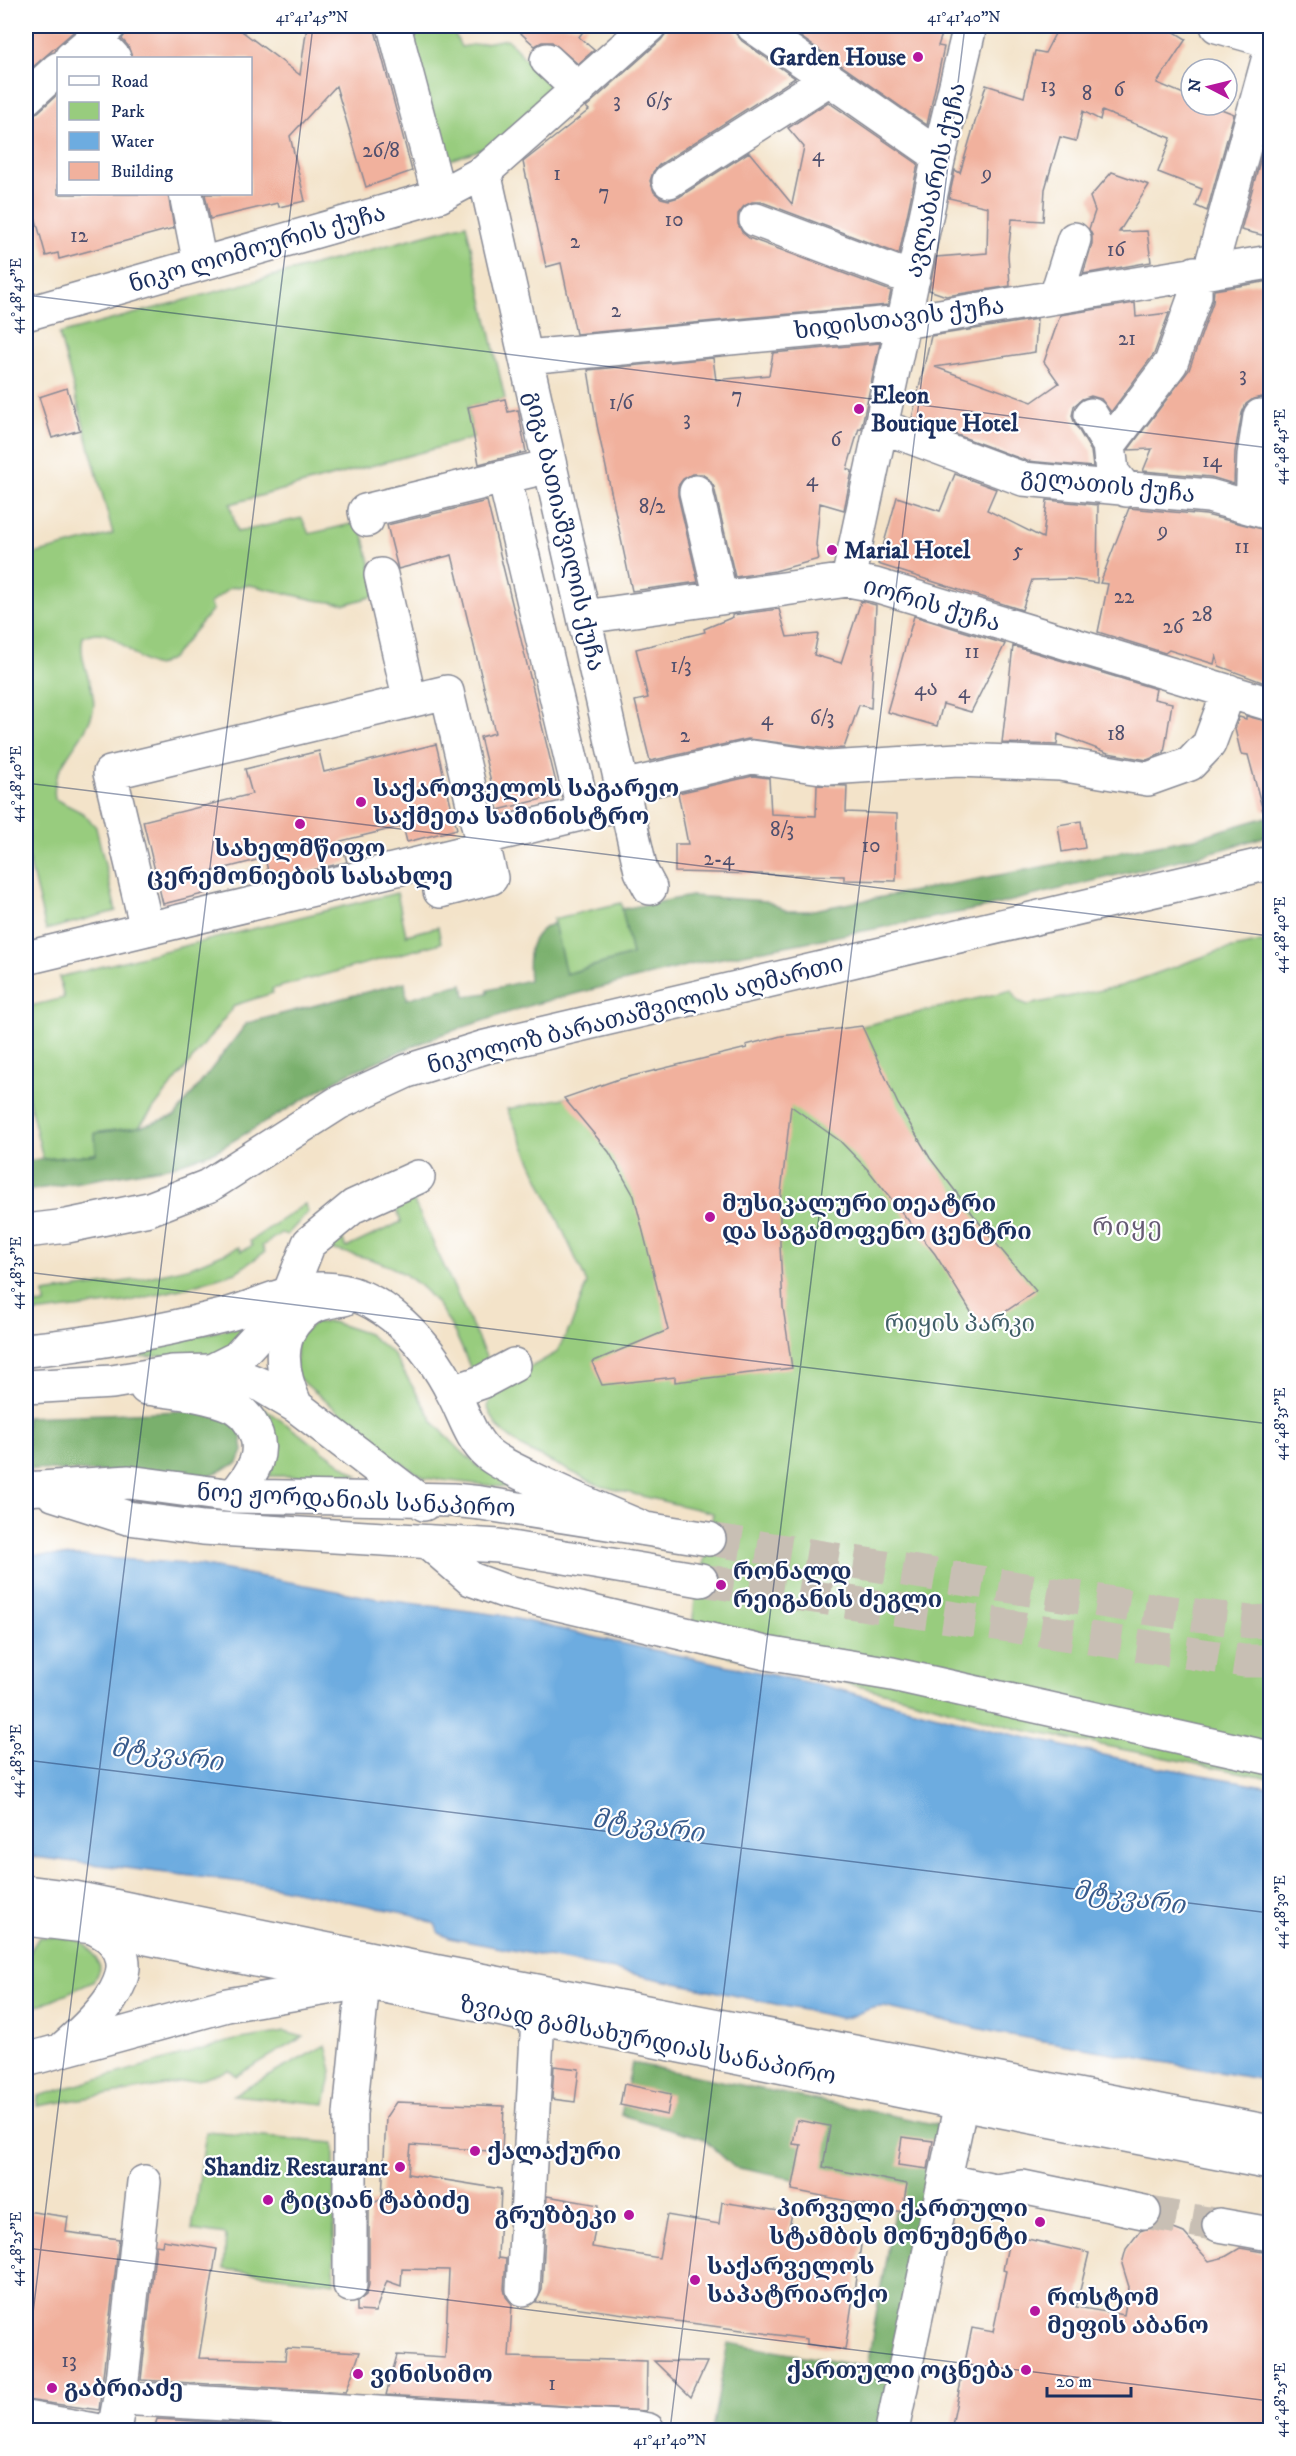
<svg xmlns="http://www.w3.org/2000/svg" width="1296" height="2456" viewBox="0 0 1296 2456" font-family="'IM FELL DW Pica','Noto Serif Georgian',serif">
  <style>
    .green { fill: #98cc7e; stroke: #5a7e6e; stroke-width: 1.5 }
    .forest { fill: #7ab06d; stroke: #4a7066; stroke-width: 1.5 }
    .water { fill: #6dace0; stroke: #446e9f; stroke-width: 1.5 }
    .building { fill: #f1b19d }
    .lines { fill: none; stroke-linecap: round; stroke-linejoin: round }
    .minor-tunnel { stroke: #c8bfb4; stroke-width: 33; stroke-dasharray: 33 16; stroke-linecap: butt }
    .major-tunnel { stroke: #c8bfb4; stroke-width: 33; stroke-dasharray: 33 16; stroke-linecap: butt }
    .minor-casing { stroke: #878994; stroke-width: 36 }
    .major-casing { stroke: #878994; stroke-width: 36 }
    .highway-casing { stroke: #878994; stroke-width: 36 }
    .minor { stroke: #fff; stroke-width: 33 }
    .major { stroke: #fff; stroke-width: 33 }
    .highway { stroke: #fff; stroke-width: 33 }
    .ticks { fill: none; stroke: #1b2f5e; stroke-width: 1.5; stroke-opacity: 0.45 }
    .poi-dot { fill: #b5179e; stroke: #fff; stroke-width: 2 }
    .labels { text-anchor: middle; stroke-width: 4.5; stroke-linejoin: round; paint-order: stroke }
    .number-label { font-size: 21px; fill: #50506e }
    .poi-label { font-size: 24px; font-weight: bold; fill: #1b2f5e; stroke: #fff; text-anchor: start }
    .street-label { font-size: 24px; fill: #1b2f5e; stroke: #fff }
    .park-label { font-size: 24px; fill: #405e68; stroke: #fff }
    .neighbourhood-label { font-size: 26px; letter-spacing: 1.5px; fill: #665c74; stroke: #fff }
    .water-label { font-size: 26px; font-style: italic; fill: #385b8c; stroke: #fff }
    .neatline { fill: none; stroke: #1b2f5e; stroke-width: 2 }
    .ticks-label { font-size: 15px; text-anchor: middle; fill: #1b2f5e }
  </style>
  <rect width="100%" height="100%" fill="#fff"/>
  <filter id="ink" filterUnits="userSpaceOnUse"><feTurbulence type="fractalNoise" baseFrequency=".0167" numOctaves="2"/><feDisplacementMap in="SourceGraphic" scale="12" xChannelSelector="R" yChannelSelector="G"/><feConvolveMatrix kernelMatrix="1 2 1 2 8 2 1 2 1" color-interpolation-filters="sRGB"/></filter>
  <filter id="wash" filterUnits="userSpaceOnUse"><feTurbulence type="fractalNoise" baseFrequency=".008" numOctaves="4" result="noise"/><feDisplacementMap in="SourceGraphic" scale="24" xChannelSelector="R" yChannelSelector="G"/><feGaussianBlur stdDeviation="1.35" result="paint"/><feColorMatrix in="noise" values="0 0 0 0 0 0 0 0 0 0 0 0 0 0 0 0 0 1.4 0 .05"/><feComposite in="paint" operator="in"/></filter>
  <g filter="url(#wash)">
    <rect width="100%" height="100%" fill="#f3e3c9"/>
    <path class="green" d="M407,26h44l10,21 46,-8 49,53 -60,52 -49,17z
      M466,224l39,175 -37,8 6,31 -244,66 7,28 65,-14 7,16 51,-12 18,73 -32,9 -31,-4 -65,-15 -20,3 -21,16 4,5 -41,49 -15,8c-28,-5 -44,-46 -74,-29 -6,25 15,53 10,74 -7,30 -44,55 -38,88l28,14 13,14 20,84 -70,19 -20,-82v-292l87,-22 -54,-200z
      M397,893l9,42 32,-8 3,16 -169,46 1,4 -38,12 -96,122 -44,6 1,21 -53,5 -17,-70v-82l38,-9 -5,-21z
      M621,903l11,52 -67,19 -12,-55z
      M1261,942l9,3v833l-252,-49 -101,-29 -227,-53 5,-48 14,-60 4,-26 -113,-27 -77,-38 -26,-21 -10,-21 12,-21 57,-32 15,-27 16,-43 -80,-174 57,-11 448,-108 6,11 10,4 93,-19 98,-35z
      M410,1193l80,172 -18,7c-20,-49 -39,-91 -93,-110 -17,-6 -36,-10 -54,-14l14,-19 7,19 55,-26 -10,-27z
      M305,1204l3,8 -21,23 -6,-2 -19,13 3,6 -29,20 -55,17 -56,13 -99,12v-19l9,-1 1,11 9,-1 -1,-11 91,-13 56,-13 48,-20 2,4 11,-5 -2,-5z
      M332,1322l36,12 25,20 42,70 26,27 19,17 49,22 -104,-12 -29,-18 -100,-84v-38l19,-15z
      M253,1324l-4,13 -39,19 -121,1z
      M240,1391l118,85h-89c15,-38 -8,-55 -29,-85z
      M39,1937c34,2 46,-5 61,30l-7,15 -67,29v-53z
      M285,2032l18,5 -67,39 -7,-6 -26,9 -166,27 1,-10 197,-56z
      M326,2045l6,26 -7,33 -92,-9z
      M206,2132l128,11v140l-110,-14 2,-34 -34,-5z"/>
    <path class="forest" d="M1270,816v19l-46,14 -241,59 -281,54 -171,43 -91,30 -93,39 -131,77 -43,15 -147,25v-30l70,-7 -1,-21 44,-6 36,-11 72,-93 158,-41 2,17 32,-10 24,-5 2,12 23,-3v-3l41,-10c-2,-24 -2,-46 25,-57l12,51 66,-19 -10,-46 69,-13 75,5 21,10h21l387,-73z
      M182,1411c23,1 40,4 58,18l3,22 -5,12 -32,14 -180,-8v-52z
      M632,2063l307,62 -56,305h-171l16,-87 139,24 29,-167 -162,-33 -32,-29 -81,-23z"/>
    <path class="water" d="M26,1555l54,1 120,9 179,34 121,16 115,27 210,44 185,48 143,32 117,21v294l-271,-48 -115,-26c-22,-1 -27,12 -43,11l-236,-50 -156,-30 -10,-5 -4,-9 -21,-9 -148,-30 -240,-29z"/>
    <g id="blocks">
      <path class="building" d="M26,26h54l-54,47z
        M127,26h108l65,49 7,-49h67l38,145 -46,16 -30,-101 -46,50 15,65 -26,6 -1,-4 -68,16 -5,-25h45v-136h-118l-4,-12 -6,-7 4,-6z
        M513,26h74l-8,11 15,13 -16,14 -26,-22h-10l-7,4z
        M667,26h67l2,8 6,7 53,37 -136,87 -6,7 -3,9 4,11 7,6 8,2 10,-3 70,-45 43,52 12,-57 -16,-19 40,-26 90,62 -19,90 -137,-52h-10l-8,4 -6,8v10l4,8 7,6 142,53 -3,14 -312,29 -15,-71 -15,4 -23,-105 66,-52 -3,-3 75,-67 6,-8z
        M785,26h160l-7,20 6,1 -17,78z
        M1059,26h106l21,13 -29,44 34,14v8h20l23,9 -27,97 -11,-5 6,-17 -44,-17 13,-34 -69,-27 -2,9 -17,-9 -7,30 -16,-4 -15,52 -2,32 -31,-2 -4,36 2,31 -64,10 -17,-6 7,-33 51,-4 1,-46 -39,-9 6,-28 5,3 26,-88 38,12 11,-46 10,2z
        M58,94v100h110l6,34 -115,31 -1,-6 -12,3 -20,-72v-68l12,-4z
        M1269,128l1,1v108l-29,-7z
        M1112,172l37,13 -30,47 28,-1 4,31 -68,12 9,-30v-9l-3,-6 6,-18 -5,-14z
        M1270,281v120l-8,-4 -9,2 -7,5 -4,9 -7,39 -1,32 -23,-7 -68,-6 9,-22 -24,1 61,-80 24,-68 1,-12z
        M1135,303l1,14 33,-4 -15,41 -43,58 -10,-13 -10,-3 -9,3 -8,7 -2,10 3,8 16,27 2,16 -66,-6 -115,-43 19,-82 106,-17 -2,33 -100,15 97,35 27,-19 -15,-21 16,-47z
        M880,343l-19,86 -2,-1 -12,41 5,2 -8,39 -24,-7 -4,42 3,14 -44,12 -40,6 -21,-90 -5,-8 -7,-5h-10l-9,5 -5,7v10l20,86 -66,9 -35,-166 -9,-55 125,-12 3,22 53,-5 4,-22z
        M67,388l13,42 -28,8 -13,-41z
        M505,399l3,13 10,-2 8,42 -47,12 -11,-57z
        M955,474l41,15 -9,21 56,28 4,-38 51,5 -1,78 -28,-4 -37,1 -10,30 -144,-46 19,-67 43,14z
        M487,501l72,294 -61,15 -18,-73 15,-4 -43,-178 -54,14 -11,-44z
        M1129,508l77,7 64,16v154l-51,-19 -3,-11 -2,9 -45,-14 -4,3 -67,-21 10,-48 -8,-1z
        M861,601l15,4 -5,103 -12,-3 -15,43 -15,1 -81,-10 -98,22 -15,-60 13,-3 -12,-49 69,-17 -1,-3 29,-12 -1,-2 47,-6 8,28 31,-3 -4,21 27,8z
        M914,616l91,28 -34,68 -28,-8 -6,22 -50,-14z
        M1013,646l143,43 -2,10 18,4 -8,50 -17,7 -39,-7 -50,-19 -1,11 -55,-2z
        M1246,716l24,6v88l-7,1 -15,-56 -7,-1 -6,-25 4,-12 7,2z
        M436,744l21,85 -50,13 -4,-16 -62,15 6,21 -77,18 -5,-22 -63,16 5,19 -44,11 -20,-83 109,-27 -7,-25 74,-18 5,21z
        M753,776l16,2 2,36 45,2 1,-31 30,1 -1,26 51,2 -1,67 -52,-1v-4l-169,-4v-28h13l-10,-51z
        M1081,821l4,27 -23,4 -4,-27z
        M862,1026l36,78 32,54 58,76 48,57 -55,37 -46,-74 -66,-83 -29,-30 -49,-35 -11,96v42l3,63 9,61 -117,14v-5l-73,8 -10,-23 76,-32 -34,-134 -25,-44 -45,-54 52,-18 131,-32 -1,-3 35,-9z
        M554,2066l25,3 -4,33 -23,-3z
        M624,2084l47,10 -4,21 -47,-10z
        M396,2102l108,4 -2,46 -91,-7 -3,29 93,15 -3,69 8,1 -2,30 2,8 6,7 -3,53 138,4 -1,50 -260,-16 11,-40 48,3 4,-88 -47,-1 -1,17 -14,-5 -12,31 -18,-1v-9l9,-7 3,-10v-80l13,-6 4,-82z
        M797,2120l33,6 -7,41 84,17 -5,28 -110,-22 9,-45 -8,-1z
        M902,2137l31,4 -5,28 -30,-4z
        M547,2196l52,9 -7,42 67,11 8,-43 52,9 3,-22 70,11 -4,20 73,12 -16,105 -38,-6v-5l-271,-37 6,-12z
        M26,2211l42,6 -2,15 53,7 -20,171 -73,-10z
        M1155,2226h11l18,7 25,28 16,-4 15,-9 23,4 7,9v169h-319l21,-102 21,4 13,-61 -3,-1 7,-35 79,18 -13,54 48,8 5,-28 -7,-23 4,-15 14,-18z
        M163,2240l54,9 -18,109 86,2 1,-12 74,4 -14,40 -205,-12 15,-135 6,1z
        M654,2361l53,1 -16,35z
        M157,2419l175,10 -178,1z"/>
    </g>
  </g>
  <g filter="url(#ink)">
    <use href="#blocks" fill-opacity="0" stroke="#878994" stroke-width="1.5"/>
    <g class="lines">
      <path class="minor-tunnel" d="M1144,2212l75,13"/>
      <path class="major-tunnel" d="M709,1539l448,71 93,12 20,-1
        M701,1580l543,81h26"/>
      <g class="minor-casing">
        <path id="minor" d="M394,26l45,170
          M753,26l186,130
          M1217,26l53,15
          M95,37l19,21
          M71,58l38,-32
          M547,60l32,30
          M26,98l32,-29
          M484,172l157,699 9,17
          M669,181l160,-102
          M186,194l14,70
          M756,220l157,59
          M1210,271l60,-218
          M1056,297l18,-58
          M26,314l413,-118 45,-24 165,-146
          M526,357l377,-35 367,-60
          M1091,415l18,30
          M881,426l142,53 186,17 61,17
          M550,466l-46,11 80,336
          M1126,490l-14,-18 -3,-27 62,-82 24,-67v-23
          M696,492l25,106
          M1252,508l2,-53 6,-39
          M367,520l-2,-9 139,-34
          M381,575l29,126
          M848,580l91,-424 31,-130
          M584,617l264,-37 27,5 395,119
          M622,787l130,-30 76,11 130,-8 102,4 88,15 42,-15 19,-20 20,-53
          M440,891l51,-13 -7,-30
          M147,929l337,-81 -3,-10
          M26,958l121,-29 -37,-156 337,-81 34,146 145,-35
          M211,1371l26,-13 24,-26 28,-38 20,-51 45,-37 64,-29
          M453,1392l29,-10 32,-17
          M428,1542l43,37 33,12 262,62 126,21 378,84
          M945,2180l50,11 27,-4 122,25
          M1219,2225l51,9
          M350,2285v-171l13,-132
          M523,2289l15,-271
          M120,2398l24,-216
          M26,2418l69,12
          M114,2430l6,-32 517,30 11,2
          M892,2430l69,-327"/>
      </g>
      <g class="major-casing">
        <path id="major" d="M26,1231l41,-5 82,-17 59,-23 130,-83 69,-32 78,-24 785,-184
          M26,1350c65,-6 132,-18 196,-34 33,-8 66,-28 101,-27 60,1 106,56 131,106 10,19 17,44 34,59 12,10 29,17 43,24 37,18 74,34 112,50
          M26,1387l86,-5 60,-10 39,-1 26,4 22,9 37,22 128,98
          M146,1388c29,4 60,6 87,18 7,4 13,10 17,16 19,28 3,52 -17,74
          M296,1406c-15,-33 -23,-73 13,-97 10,-7 23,-8 35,-10
          M26,1489l103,-7 104,14 220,4 28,3 228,36
          M53,1494l75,24 75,10 296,18 202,34
          M65,2047c25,-22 82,-72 47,-107 -5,-6 -13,-9 -19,-13
          M26,2060l201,-55 136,-23"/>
      </g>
      <g class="highway-casing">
        <path id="highway" d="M26,1892l48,6 333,68 863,166
          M26,1919l67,8 868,176 309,60"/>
      </g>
      <use href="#minor" class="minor"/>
      <use href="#major" class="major"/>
      <use href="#highway" class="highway"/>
    </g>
  </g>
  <path class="ticks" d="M26,295l1244,153M26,783l1244,153M26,1272l1244,152M26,1760l1244,153M26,2248l1244,153M26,2370l287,-2344M670,2430l295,-2404"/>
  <g class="poi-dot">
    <circle cx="918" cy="57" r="6"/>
    <circle cx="859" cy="409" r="6"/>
    <circle cx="832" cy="550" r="6"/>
    <circle cx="361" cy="802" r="6"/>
    <circle cx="300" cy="824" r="6"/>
    <circle cx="710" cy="1217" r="6"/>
    <circle cx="721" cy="1585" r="6"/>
    <circle cx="475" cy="2151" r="6"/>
    <circle cx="400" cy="2167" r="6"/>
    <circle cx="268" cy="2200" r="6"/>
    <circle cx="629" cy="2215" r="6"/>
    <circle cx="1040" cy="2222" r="6"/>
    <circle cx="695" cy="2280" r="6"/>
    <circle cx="1035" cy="2311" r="6"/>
    <circle cx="1026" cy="2370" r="6"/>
    <circle cx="358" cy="2374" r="6"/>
    <circle cx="52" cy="2388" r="6"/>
  </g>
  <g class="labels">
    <g class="number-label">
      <text x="1048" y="92">13</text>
      <text x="1119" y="96">6</text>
      <text x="1087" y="100">8</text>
      <text x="617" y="107">3</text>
      <text x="659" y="107">6/5</text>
      <text x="381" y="157">26/8</text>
      <text x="818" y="161">4</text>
      <text x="557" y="180">1</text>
      <text x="987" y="180">9</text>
      <text x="604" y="199">7</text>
      <text x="674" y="226">10</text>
      <text x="79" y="242">12</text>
      <text x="575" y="248">2</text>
      <text x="1116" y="256">16</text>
      <text x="616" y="317">2</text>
      <text x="1127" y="345">21</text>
      <text x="1243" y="381">3</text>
      <text x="737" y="402">7</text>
      <text x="621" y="409">1/6</text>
      <text x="687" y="425">3</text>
      <text x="836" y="446">6</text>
      <text x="1212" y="467">14</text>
      <text x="812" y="486">4</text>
      <text x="652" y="513">8/2</text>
      <text x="1163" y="537">9</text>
      <text x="1242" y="553">11</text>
      <text x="1018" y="557">5</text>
      <text x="1124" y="603">22</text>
      <text x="1202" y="621">28</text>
      <text x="1173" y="633">26</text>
      <text x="972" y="658">11</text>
      <text x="681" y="672">1/3</text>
      <text x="926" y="695">4ა</text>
      <text x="964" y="698">4</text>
      <text x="822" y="724">6/3</text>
      <text x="767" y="725">4</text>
      <text x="1116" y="740">18</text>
      <text x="685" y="742">2</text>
      <text x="782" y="836">8/3</text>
      <text x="871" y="852">10</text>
      <text x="719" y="865">2-4</text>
      <text x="69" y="2367">13</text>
      <text x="552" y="2390">1</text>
    </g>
    <g class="poi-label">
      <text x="906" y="65" text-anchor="end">Garden House</text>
      <text x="871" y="403">Eleon<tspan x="871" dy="28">Boutique Hotel</tspan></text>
      <text x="844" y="558">Marial Hotel</text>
      <text x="373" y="796">საქართველოს საგარეო<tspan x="373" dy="28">საქმეთა სამინისტრო</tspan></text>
      <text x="300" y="856" text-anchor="middle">სახელმწიფო<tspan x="300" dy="28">ცერემონიების სასახლე</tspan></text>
      <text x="722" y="1211">მუსიკალური თეატრი<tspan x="722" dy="28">და საგამოფენო ცენტრი</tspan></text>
      <text x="733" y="1579">რონალდ<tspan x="733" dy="28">რეიგანის ძეგლი</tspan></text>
      <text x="487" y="2159">ქალაქური</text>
      <text x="388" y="2175" text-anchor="end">Shandiz Restaurant</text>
      <text x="280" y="2208">ტიციან ტაბიძე</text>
      <text x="1028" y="2216" text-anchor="end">პირველი ქართული<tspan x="1028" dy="28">სტამბის მონუმენტი</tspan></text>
      <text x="617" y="2223" text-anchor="end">გრუზბეკი</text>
      <text x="707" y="2274">საქარველოს<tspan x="707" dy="28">საპატრიარქო</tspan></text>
      <text x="1047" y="2305">როსტომ<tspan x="1047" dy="28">მეფის აბანო</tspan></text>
      <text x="1014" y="2378" text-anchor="end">ქართული ოცნება</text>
      <text x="370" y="2382">ვინისიმო</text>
      <text x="64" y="2396">გაბრიაძე</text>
    </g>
    <g class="street-label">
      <text transform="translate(935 180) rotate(-77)" y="8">ავლაბარის ქუჩა</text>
      <text transform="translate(257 248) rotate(-16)" y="8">ნიკო ლომოურის ქუჩა</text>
      <text transform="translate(899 318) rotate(-7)" y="8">ხიდისთავის ქუჩა</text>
      <text transform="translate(1108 485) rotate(6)" y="8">გელათის ქუჩა</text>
      <text transform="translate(565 531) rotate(77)" y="8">გიგა ბათიაშვილის ქუჩა</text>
      <text transform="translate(932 604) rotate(16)" y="8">იორის ქუჩა</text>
      <text transform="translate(635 1014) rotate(-14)" y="8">ნიკოლოზ ბარათაშვილის აღმართი</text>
      <text transform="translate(356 1500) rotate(3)" y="8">ნოე ჟორდანიას სანაპირო</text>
      <text transform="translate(648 2040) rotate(11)" y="8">ზვიად გამსახურდიას სანაპირო</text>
    </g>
    <g class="park-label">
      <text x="960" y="1331">რიყის პარკი</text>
    </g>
    <g class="neighbourhood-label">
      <text x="1128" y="1235">რიყე</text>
    </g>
    <g class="water-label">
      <text transform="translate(167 1754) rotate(8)" y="9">მტკვარი</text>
      <text transform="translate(648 1825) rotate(8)" y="9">მტკვარი</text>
      <text transform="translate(1129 1897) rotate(8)" y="9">მტკვარი</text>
    </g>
  </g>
  <rect width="1296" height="2456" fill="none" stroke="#fff" stroke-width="66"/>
  <rect x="57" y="57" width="195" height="138" fill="#ffffff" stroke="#a4acbf" stroke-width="1.5"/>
  <rect x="69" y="76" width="30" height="9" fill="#ffffff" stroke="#a4acbf" stroke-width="1.5"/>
  <text x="111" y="87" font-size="18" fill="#1b2f5e">Road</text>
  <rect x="69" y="102" width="30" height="18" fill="#98cc7e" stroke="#a4acbf" stroke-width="1.5"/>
  <text x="111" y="117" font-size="18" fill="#1b2f5e">Park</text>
  <rect x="69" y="132" width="30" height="18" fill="#6dace0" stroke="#a4acbf" stroke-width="1.5"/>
  <text x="111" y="147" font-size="18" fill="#1b2f5e">Water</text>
  <rect x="69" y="162" width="30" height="18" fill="#f1b19d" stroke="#a4acbf" stroke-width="1.5"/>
  <text x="111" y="177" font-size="18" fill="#1b2f5e">Building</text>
  <g transform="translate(1209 87) rotate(277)"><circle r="28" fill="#ffffff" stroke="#a4acbf" stroke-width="1.5"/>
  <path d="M0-4.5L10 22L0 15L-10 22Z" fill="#b5179e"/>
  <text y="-9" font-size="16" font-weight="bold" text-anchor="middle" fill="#1b2f5e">N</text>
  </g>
  <path d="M1047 2387v9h84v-9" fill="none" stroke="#1b2f5e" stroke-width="3"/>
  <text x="1056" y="2387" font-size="18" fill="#1b2f5e" stroke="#ffffff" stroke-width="4.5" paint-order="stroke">20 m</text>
  <rect x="33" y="33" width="1230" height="2390" class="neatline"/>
  <g class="ticks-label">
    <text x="312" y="22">41°41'45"N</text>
    <text x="964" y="22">41°41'40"N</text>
    <text transform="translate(16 296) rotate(-90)" y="5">44°48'45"E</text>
    <text transform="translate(1280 447) rotate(-90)" y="5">44°48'45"E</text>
    <text transform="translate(16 784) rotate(-90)" y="5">44°48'40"E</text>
    <text transform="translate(1280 935) rotate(-90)" y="5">44°48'40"E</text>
    <text transform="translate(16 1273) rotate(-90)" y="5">44°48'35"E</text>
    <text transform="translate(1280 1424) rotate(-90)" y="5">44°48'35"E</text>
    <text transform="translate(16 1761) rotate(-90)" y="5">44°48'30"E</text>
    <text transform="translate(1280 1912) rotate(-90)" y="5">44°48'30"E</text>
    <text transform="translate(16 2249) rotate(-90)" y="5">44°48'25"E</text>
    <text transform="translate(1280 2400) rotate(-90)" y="5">44°48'25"E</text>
    <text x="670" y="2445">41°41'40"N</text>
  </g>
</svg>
